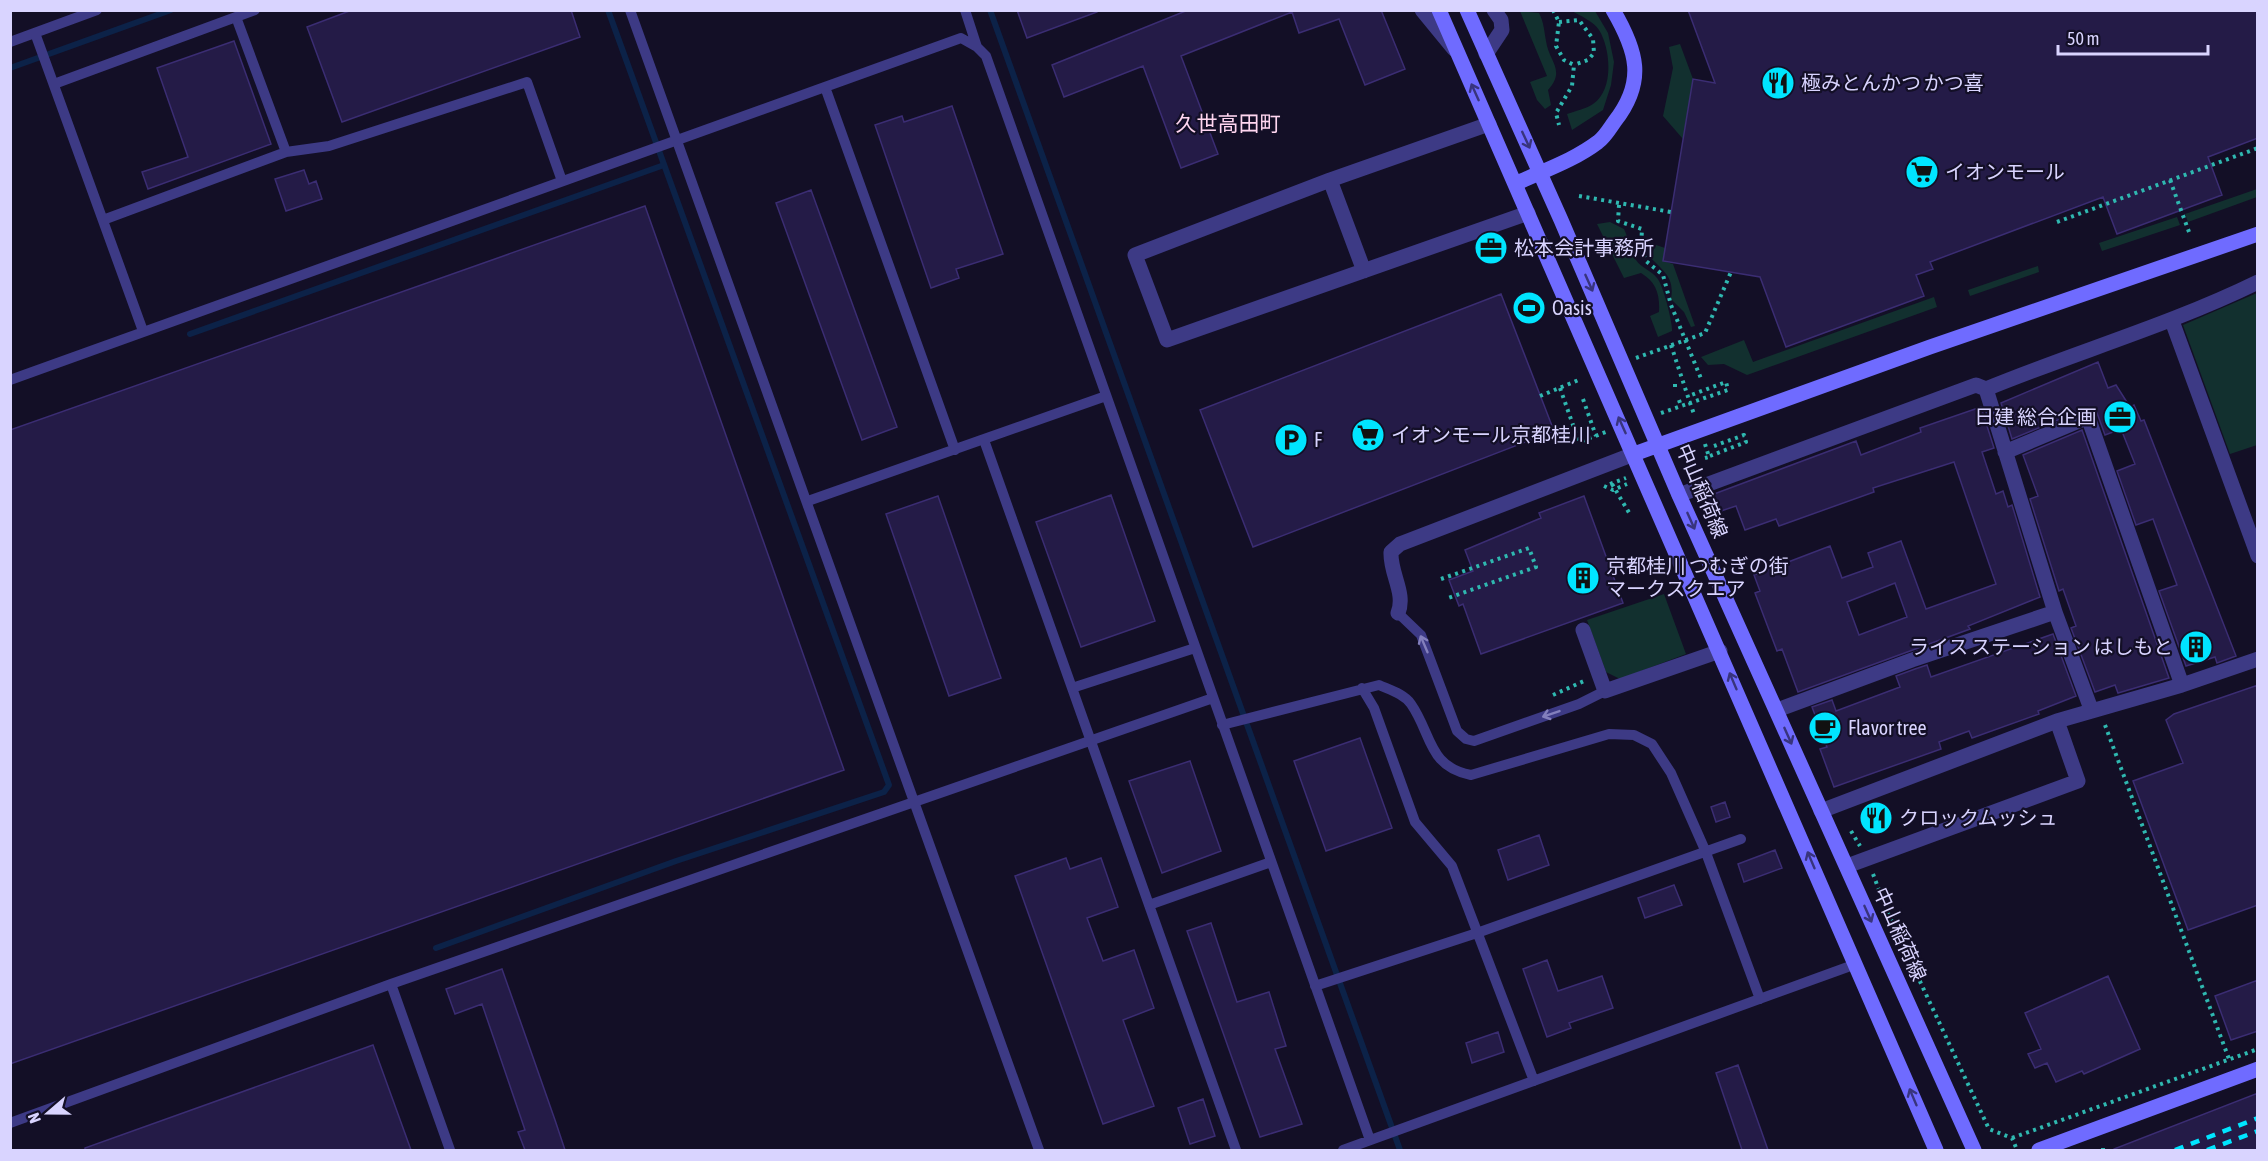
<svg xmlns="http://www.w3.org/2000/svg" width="2268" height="1161" viewBox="0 0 2268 1161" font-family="'Asap Condensed','Noto Sans JP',sans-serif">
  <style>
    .green { fill: #12302f }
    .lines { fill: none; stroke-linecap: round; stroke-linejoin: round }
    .stream { stroke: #0c2248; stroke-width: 6 }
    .building { fill: #241b47; stroke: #3b2d73; stroke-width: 1.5; fill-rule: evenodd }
    .path { stroke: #2fb8b0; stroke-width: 4; stroke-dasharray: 3 4.5; stroke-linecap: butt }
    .lane { stroke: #3d3a85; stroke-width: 10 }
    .street { stroke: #3d3a85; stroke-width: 15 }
    .secondary { stroke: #6f6bff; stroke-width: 15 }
    .rail { stroke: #00e5ff; stroke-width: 4.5; stroke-dasharray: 9 8; stroke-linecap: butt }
    .oneway { stroke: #38347d }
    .oneway2 { stroke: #837fbc }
    .labels { text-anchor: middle; stroke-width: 4.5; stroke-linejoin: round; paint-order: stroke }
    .poi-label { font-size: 20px; fill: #d9d4ff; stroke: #130f26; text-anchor: start }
    .street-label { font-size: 20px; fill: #d9d4ff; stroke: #130f26 }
    .neighbourhood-label { font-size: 21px; fill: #ffd6f0; stroke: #130f26 }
  </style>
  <rect width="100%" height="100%" fill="#130f26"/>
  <path class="green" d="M1520,11l19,2c5,10 5,17 7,28 3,21 20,29 2,49l3,15 -6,4 -8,-9 -7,-18 17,-6z
    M1572,11h23l13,22 6,29 -3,23 -8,25 -31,20 -5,-16c8,-3 19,-5 26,-10 21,-14 18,-55 6,-74 -5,-8 -18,-14 -27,-19z
    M1680,44l13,35 -10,60 -20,-23 10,-48 -4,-21z
    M2257,189v8l-69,25 -3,-8z
    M2177,217l3,8 -78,26 -3,-8z
    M1610,222l14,7c5,10 5,21 12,31 5,8 15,10 21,18 6,6 16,46 15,53l-14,6 -8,-21 9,-4c1,-18 -3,-30 -18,-39l-17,5 -27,-54z
    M1656,245l9,3 -2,13 10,3 22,62 -4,1 -7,-15 -13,-13c4,-22 -8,-28 -21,-42z
    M2038,266l1,6 -69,24 -2,-6z
    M2257,293v152l-27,9 -47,-129z
    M1934,297l3,10 -190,68 -23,-11 -16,1 -7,-8 43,-17 9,22z
    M1664,594l22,60 -66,25 -14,-7 -19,-52z"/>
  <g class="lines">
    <path class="stream" d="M990,10l410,1140
      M10,68l161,-58
      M190,334l474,-169
      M436,948l240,-87 208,-69 5,-7 -281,-775"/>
  </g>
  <path class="building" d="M352,10h219l9,27 -238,85 -35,-95z
    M1017,10h80v2l-70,26z
    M1188,10h193l24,59 -40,16 -26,-66 -40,14 -7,-21 -111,44 37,98 -37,14 -38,-102 -79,31 -12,-32z
    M1688,10h570v128l-50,19 14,38 -105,39 -14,-37 -173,65 3,7 -17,6 8,21 -138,51 -26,-70 -97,-16 30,-182 22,4z
    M234,41l37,103 -123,45 -6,-17 46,-15 -31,-89z
    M952,106l51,148 -47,15 3,9 -28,10 -56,-163 27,-9 2,6z
    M304,170l5,14 7,-3 6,18 -36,12 -11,-32z
    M811,190l86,237 -35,13 -86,-237z
    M645,206l199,564 -834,294v-634z
    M1501,294l53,137 -301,116 -53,-137z
    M2098,362l10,26 8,-3 14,22 4,-2 7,16 3,-1 92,236 -19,7 -2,-6 -29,9 -27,-75 18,-6 -24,-66 -17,6 -19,-54 18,-7 -14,-35 -16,6 -8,-22 -8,-6 -77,32 -11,-36z
    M1981,407l13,41 -12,4 14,42 7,-3 5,16 4,-2 28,92 -72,29 2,3 -172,63 -16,-43 -5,2 -22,-58 5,-2 -6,-16 76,-29 12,32 31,-11 -5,-14 33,-12 25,68 70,-25 -42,-122 -81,26 1,4 -95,34 -3,-7 -31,11 -9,-24 -24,8 -6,-17 150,-56 5,14 60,-23 -1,-4zM1895,583l12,34 -48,18 -12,-33z
    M2082,430l87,248 -51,15 -3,-8 -20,7 -24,-64 5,-2 -13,-37 -4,2 -29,-92 8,-3 -15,-41z
    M1111,495l44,126 -74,26 -45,-125z
    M938,496l63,182 -52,18 -63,-182z
    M1584,496l39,107 -142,51 -18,-50 -4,2 -10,-26 24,-9 -8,-21 76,-32 -2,-5z
    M2053,634l23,62 -38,15 1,3 -67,24 -3,-7 -30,11 2,7 -107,38 -14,-38 7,-2 -15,-40 20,-7 4,11 64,-24 -4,-11 19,-7 12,-4 4,12z
    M2258,685v220l-70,25 -55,-149 50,-18 -17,-43 8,-6z
    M1360,738l32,90 -66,23 -32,-90z
    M1190,761l31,90 -59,22 -33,-92z
    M1725,802l5,15 -14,5 -5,-15z
    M1539,835l10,30 -41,15 -10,-30z
    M1775,850l7,18 -38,14 -6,-18z
    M1066,858l4,11 31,-11 17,49 -31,11 16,43 31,-11 20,58 -31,12 31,86 -51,18 -88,-248z
    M1674,885l8,20 -37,13 -7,-20z
    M1211,923l26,79 32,-10 17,54 -11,3 27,75 -42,13 -73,-206z
    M1547,960l11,31 44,-15 11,32 -44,15 2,5 -24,9 -24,-68z
    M502,969l53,151 10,30h-40l-7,-18 7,-2 -43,-126 -27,10 -9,-25z
    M2108,976l32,73 -56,25 -2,-3 -26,11 -9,-19 -12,5 -7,-14 13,-5 -16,-36z
    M2258,980v51l-27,9 -16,-44z
    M1498,1032l6,20 -32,11 -6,-20z
    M373,1045l38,105h-326v-2z
    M1738,1065l30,85h-26l-26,-77z
    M2258,1093v57h-144v-1z
    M1203,1099l12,37 -25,8 -12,-36z"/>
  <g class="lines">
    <path class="path" d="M1553,10l6,12 -3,24 8,14 10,5 -2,21 -16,27 3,12
      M1559,22l20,-2 14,19 1,14 -6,7 -14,5
      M2170,180l19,52
      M1579,196l92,16
      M1619,205l-1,16 24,8 -1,19 5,13 17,14 8,30 31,76
      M2057,222l201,-74
      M1671,345l19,58 38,-13 -2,-8 -35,13
      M1636,358l69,-25 26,-61
      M1675,384v7
      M1560,388l19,54 27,-10
      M1540,396l41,-17
      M1583,399l13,37
      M1679,400l2,6
      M1661,413l29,-10 4,11
      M1705,444l4,13 -4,1
      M1710,456l36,-14 -2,-7 -30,11
      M1610,484l16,-6
      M1612,484l19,32
      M1604,486l9,4 14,-6
      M1441,579l88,-31 7,19 -88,31
      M1553,695l31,-14
      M2105,725l124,334
      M1851,831l9,15
      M1873,874l9,24
      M1888,913l101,216 23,9 5,12
      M2012,1138l246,-89
      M2103,1148v2"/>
    <path class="lane" d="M630,10l409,1140
      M965,10l12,37
      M236,17l50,135
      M35,33l108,298
      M10,42l87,-32
      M54,84l201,-74
      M825,87l130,363
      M103,220l183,-68 43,-6 198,-64 35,99
      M10,380l951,-342 16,9 9,9 384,1084
      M984,440l252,710
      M808,501l298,-105
      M1398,613l23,22 36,96 9,8 8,2 105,-37 26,-13
      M1072,688l123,-40
      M1362,688l12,20 41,114 37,44 82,215
      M1222,725l157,-40c11,5 25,9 32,19 21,30 17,63 60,71l138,-41 25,1 18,9 19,29 34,77 55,149
      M1149,905l122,-43
      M391,984l59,166
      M1315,986l162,-53 264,-94
      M10,1123l381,-139 822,-286
      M1343,1150l513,-186"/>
    <path class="street" d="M1422,10l32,39
      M1486,54l16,-24 -1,-10 -7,-10
      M1489,124l-159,56 -195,75 32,85 361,-127
      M1330,180l34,91
      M2172,321l86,235
      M1986,389l69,223 36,97
      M2005,452l83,-35 94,268
      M1679,495l297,-110 10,4c90,-37 184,-64 272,-107
      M1398,613c8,-20 -8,-39 -7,-61l9,-8 234,-90
      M1583,630l22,61 115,-40
      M1777,710l135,-50 143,-48
      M1821,811l236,-90 125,-36 76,-26
      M1847,866l231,-85 -21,-60"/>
    <path class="secondary" d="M1439,10l497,1140
      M1467,10l94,210 118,275 295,655
      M1515,184c27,-13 58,-23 83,-42 7,-5 12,-14 17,-21 31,-40 22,-70 -2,-111
      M1634,454l296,-107 328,-113
      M2039,1150l219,-81"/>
    <path class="rail" d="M2175,1150l83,-32
      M2207,1150l51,-19"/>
  </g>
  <defs><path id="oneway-shaft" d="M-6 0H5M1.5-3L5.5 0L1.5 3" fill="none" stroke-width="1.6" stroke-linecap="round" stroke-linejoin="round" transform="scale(1.5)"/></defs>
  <g class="oneway">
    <use href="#oneway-shaft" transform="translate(1475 92) rotate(-114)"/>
    <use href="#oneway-shaft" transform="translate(1526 140) rotate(65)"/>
    <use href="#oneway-shaft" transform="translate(1589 283) rotate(66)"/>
    <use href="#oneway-shaft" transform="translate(1622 425) rotate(-114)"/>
    <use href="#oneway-shaft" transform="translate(1691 521) rotate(66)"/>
    <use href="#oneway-shaft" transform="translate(1733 681) rotate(-113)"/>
    <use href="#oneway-shaft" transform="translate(1788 736) rotate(66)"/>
    <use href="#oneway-shaft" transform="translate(1811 860) rotate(-113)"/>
    <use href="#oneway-shaft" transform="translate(1868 914) rotate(66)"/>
    <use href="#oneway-shaft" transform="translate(1913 1097) rotate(-113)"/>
  </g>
  <g class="oneway2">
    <use href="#oneway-shaft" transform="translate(1424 644) rotate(-113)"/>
    <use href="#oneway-shaft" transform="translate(1551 714) rotate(161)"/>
  </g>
  <defs>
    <g id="restaurant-disc" transform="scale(1.725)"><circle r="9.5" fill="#00e5ff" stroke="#130f26"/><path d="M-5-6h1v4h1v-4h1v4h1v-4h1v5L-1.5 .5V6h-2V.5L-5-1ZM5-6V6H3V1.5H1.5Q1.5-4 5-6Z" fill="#111"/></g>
    <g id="supermarket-disc" transform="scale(1.725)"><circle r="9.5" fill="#00e5ff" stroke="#130f26"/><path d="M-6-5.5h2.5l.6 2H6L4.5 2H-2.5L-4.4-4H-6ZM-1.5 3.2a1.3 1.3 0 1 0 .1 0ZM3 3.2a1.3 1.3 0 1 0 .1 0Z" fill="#111"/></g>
    <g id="office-disc" transform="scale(1.725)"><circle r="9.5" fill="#00e5ff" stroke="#130f26"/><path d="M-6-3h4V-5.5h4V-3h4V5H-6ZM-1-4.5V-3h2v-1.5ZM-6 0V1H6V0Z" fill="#111"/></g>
    <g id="stadium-disc" transform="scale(1.725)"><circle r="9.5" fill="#00e5ff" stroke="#130f26"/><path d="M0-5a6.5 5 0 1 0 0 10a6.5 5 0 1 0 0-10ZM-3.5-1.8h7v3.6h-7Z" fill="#111"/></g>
    <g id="parking-disc" transform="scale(1.725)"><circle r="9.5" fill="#00e5ff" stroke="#130f26"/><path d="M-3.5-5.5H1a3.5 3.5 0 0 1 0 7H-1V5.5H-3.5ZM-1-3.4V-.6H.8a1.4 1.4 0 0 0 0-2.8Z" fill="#111"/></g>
    <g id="building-disc" transform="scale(1.725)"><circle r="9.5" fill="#00e5ff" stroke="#130f26"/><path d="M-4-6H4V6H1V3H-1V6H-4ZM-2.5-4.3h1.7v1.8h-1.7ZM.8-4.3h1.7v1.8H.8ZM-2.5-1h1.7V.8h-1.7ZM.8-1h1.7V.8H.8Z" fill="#111"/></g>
    <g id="cafe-disc" transform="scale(1.725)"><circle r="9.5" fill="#00e5ff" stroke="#130f26"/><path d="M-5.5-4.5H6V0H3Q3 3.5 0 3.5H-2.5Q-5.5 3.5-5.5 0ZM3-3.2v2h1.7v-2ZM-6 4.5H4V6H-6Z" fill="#111"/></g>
  </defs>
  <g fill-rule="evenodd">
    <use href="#restaurant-disc" x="1778" y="83"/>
    <use href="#supermarket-disc" x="1922" y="172"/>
    <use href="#office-disc" x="1491" y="248"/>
    <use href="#stadium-disc" x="1529" y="308"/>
    <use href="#office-disc" x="2120" y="417"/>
    <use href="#supermarket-disc" x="1368" y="435"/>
    <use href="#parking-disc" x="1291" y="440"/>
    <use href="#building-disc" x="1583" y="578"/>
    <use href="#building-disc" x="2196" y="647"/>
    <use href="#cafe-disc" x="1825" y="728"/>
    <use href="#restaurant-disc" x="1876" y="818"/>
  </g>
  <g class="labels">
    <g class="poi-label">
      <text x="1801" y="90">極みとんかつ かつ喜</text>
      <text x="1945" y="179">イオンモール</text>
      <text x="1514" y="255">松本会計事務所</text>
      <text x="1552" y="315">Oasis</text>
      <text x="2097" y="424" text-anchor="end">日建 総合企画</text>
      <text x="1391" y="442">イオンモール京都桂川</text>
      <text x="1314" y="447">F</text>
      <text x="1606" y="573">京都桂川 つむぎの街<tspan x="1606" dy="23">マークスクエア</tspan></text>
      <text x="2173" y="654" text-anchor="end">ライス ステーション はしもと</text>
      <text x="1848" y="735">Flavor tree</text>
      <text x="1899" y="825">クロックムッシュ</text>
    </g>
    <g class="street-label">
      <text transform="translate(1702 491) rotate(67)" y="7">中山稲荷線</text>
      <text transform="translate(1900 934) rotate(66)" y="7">中山稲荷線</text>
    </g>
    <g class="neighbourhood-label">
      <text x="1228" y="131">久世高田町</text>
    </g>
  </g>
  <rect width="2268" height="1161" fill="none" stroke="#d9d4ff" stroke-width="24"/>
  <g transform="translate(48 1113) rotate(250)" stroke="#130f26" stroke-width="4.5" paint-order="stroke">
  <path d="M0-4.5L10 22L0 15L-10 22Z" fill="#d9d4ff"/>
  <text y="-9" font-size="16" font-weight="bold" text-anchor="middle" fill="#d9d4ff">N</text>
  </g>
  <path d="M2058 45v9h150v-9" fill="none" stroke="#d9d4ff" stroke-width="3"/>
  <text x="2067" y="45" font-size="18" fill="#d9d4ff" stroke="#130f26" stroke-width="4.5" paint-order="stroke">50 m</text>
</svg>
